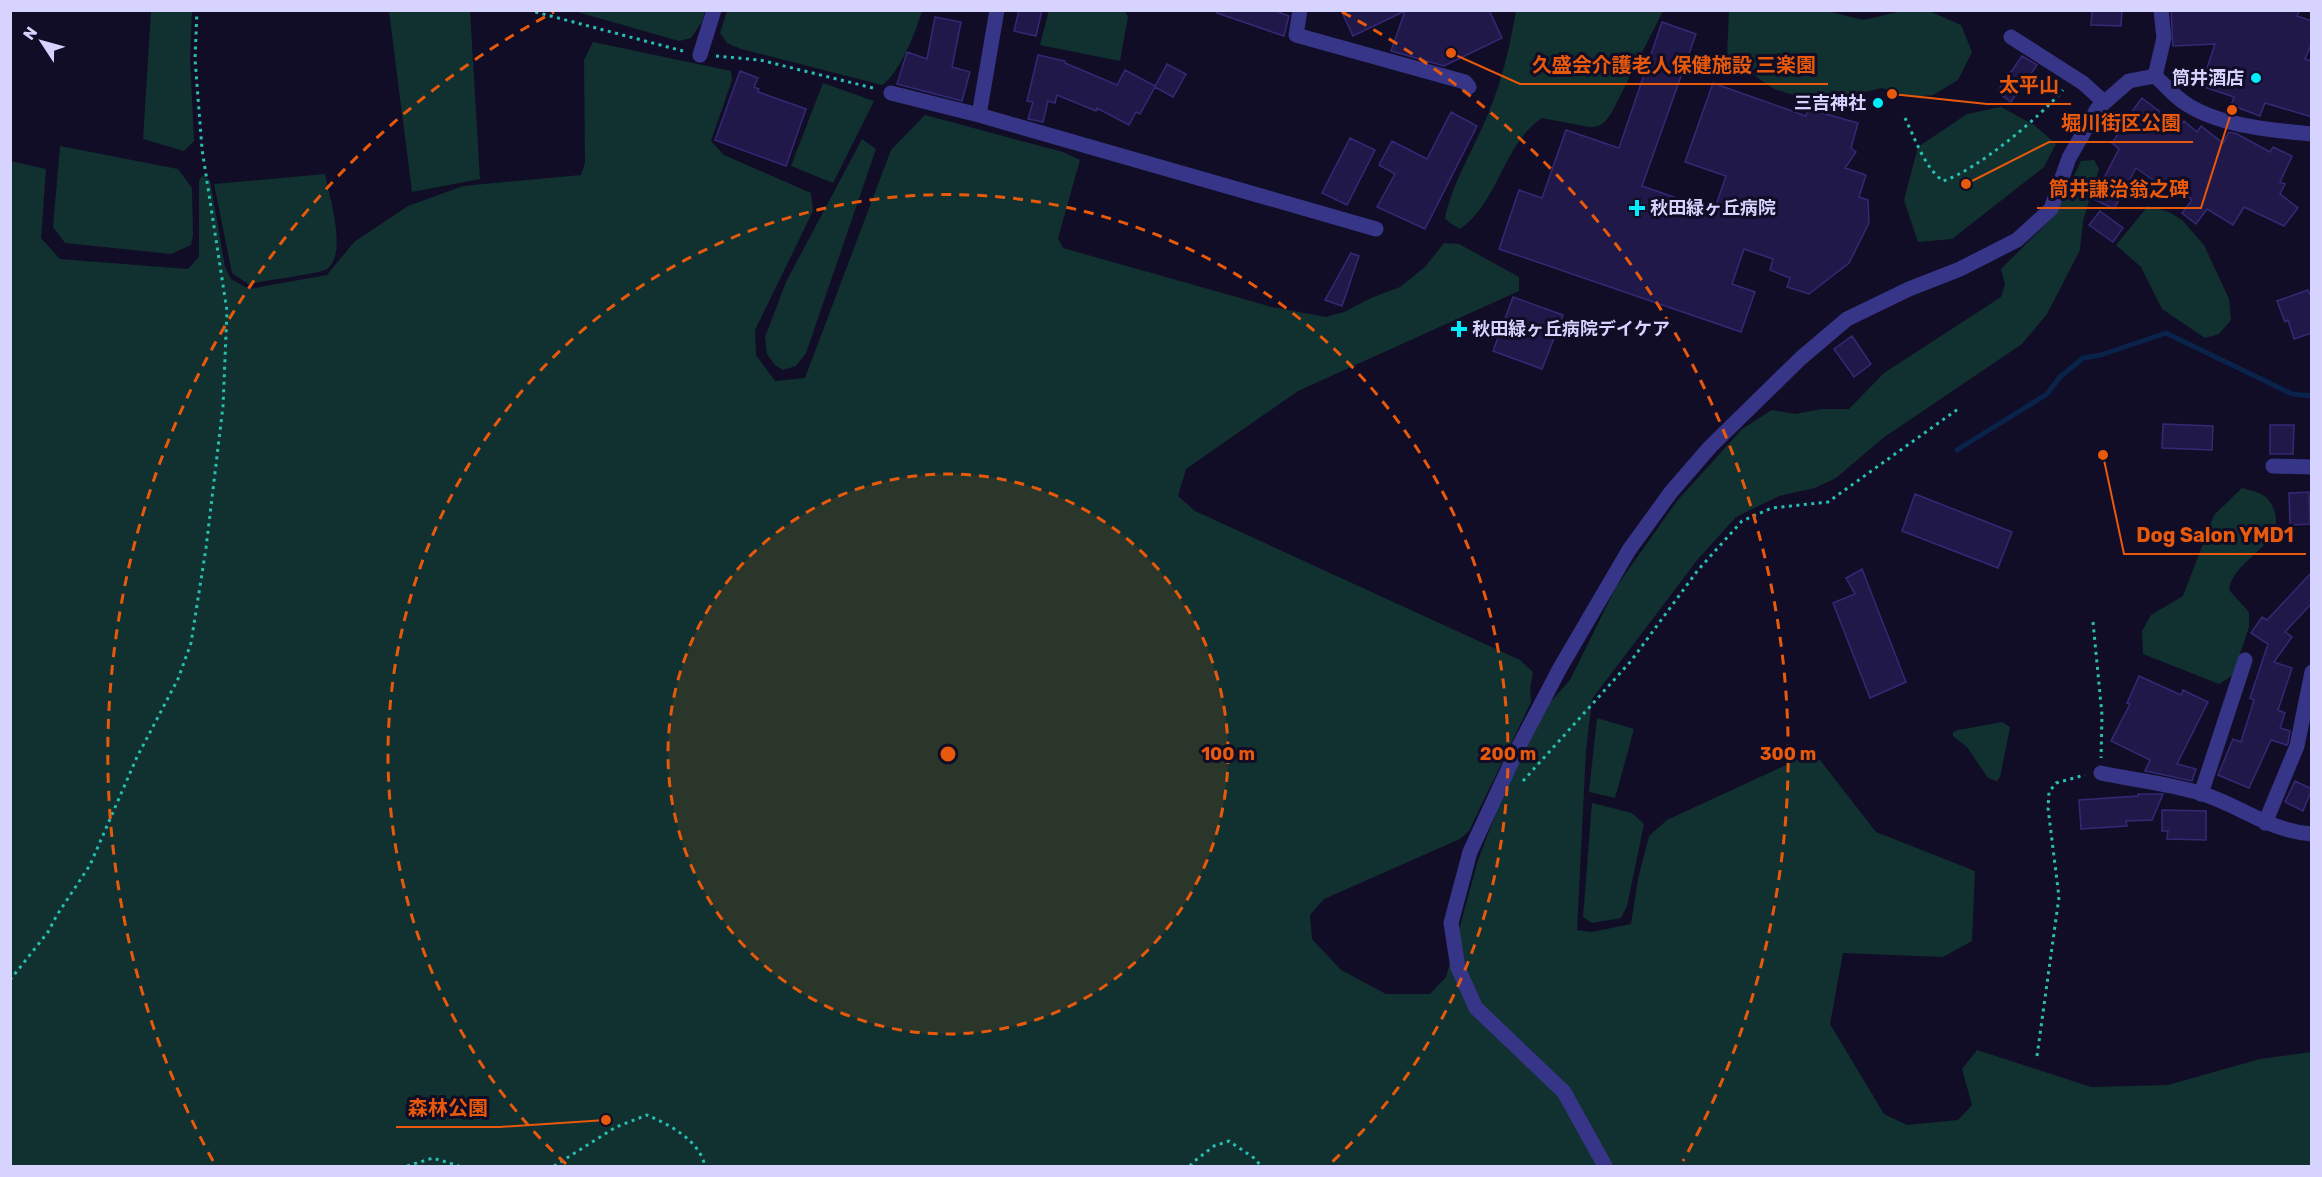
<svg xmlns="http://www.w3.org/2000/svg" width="2322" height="1177" viewBox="0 0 2322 1177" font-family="Rubik,'Noto Sans JP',sans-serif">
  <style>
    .green { fill: #10312f }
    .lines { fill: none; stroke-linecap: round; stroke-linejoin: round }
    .stream { stroke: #09234a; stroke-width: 5 }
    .building { fill: #201849; stroke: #352976; stroke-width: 1.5 }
    .path { stroke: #27bfb1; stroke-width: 3; stroke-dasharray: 3 4.5; stroke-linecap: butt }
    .minor { stroke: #363588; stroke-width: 15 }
    .ring { fill: none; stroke: #e8590c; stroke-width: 3; stroke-dasharray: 10 8 }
    .poi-dot { fill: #00edfe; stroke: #110d26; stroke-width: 2 }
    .labels { text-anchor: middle; stroke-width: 6; stroke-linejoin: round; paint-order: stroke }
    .poi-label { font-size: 18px; font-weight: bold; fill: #d6d3ff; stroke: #110d26; text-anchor: end }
    .centre { fill: #e8590c; stroke: #110d26; stroke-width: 3 }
    .ring-label { font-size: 18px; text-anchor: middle; font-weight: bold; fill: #e8590c; stroke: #110d26; stroke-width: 6; stroke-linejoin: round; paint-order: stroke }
    .leader { fill: none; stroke: #e8590c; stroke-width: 2 }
    .callout-dot { fill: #e8590c; stroke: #110d26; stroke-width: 2 }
    .callout-label { font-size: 20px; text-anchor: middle; font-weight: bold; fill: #e8590c; stroke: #110d26; stroke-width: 6; stroke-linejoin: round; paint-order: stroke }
  </style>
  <rect width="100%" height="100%" fill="#110d26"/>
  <path class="green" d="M1049,10l76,1 3,6 -8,44 -80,-16z
    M1729,10l98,1 36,9 39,-9h27l32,14 11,27 -14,28 -25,15 -23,2 -28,-9 -47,11 -35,-2 -26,-8 -47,-33z
    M151,11h41l-2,47 4,83 -10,10 -41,-12z
    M389,11h81l10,168 -68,13z
    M574,11h131l-3,11 -11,16 -12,3z
    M727,11v-1l195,1c-6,20 -22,62 -40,74l-141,-36 -14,-6 -7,-10z
    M1516,11h147l-51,101c-6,9 -11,16 -23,15l-47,-9c-39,26 -43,84 -82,111l-10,-6 -5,-5c8,-37 29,-69 43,-104 14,-33 22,-68 28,-103z
    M593,42l138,29 1,9 -21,61 13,14 87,38 2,18 -58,119 1,25 19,26 30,-3 86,-228 34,-35 138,37 17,8 -22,78 5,10 209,59 54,10 18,-5 27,-14 29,-11 25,-20 19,-24 15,1 60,33v14l-221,100 -112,78 -8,27 17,15 325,149 13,12 -3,17 1,13 -62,129 -9,8 -136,60 -14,16 2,24 29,31 45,24h44l16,-17 32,-117 29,-75 38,-77 25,-28 46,-93 61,-86 65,-72 30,-19 23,4 27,-5h27l35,-36 117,-76 4,-13 -4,-15 54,-54 26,-54 13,-1 5,9 -16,52 -3,29 -33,64 -25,30 -139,94 -47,40 -21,10 -36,8 -43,21 -38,42 -106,140 -6,51 -9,180 15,2 39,-8 7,-45 11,-43 18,-16 132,-61 21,1 56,72 99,39 -3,70 -29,16 -100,-4 -13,71 54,90 23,11 51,-5 14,-15 -10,-36 15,-19 114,37 77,-2 92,-26 51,-7v114h-2300v-1005l35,8 -5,69 19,21 128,10 11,-12v-77l3,-4 8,4 15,87 6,12 18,10 78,-14 27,-33 54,-36 55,-20 118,-11 4,-12 -1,-103z
    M823,83l51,18 -41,82 -42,-17z
    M2001,107l33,18 22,19 -12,23 -92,72 -34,3 -14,-42 14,-53 49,-33z
    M862,139l14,10 -70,204 -10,13 -13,4 -8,-5 -8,-11 -2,-17 21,-55z
    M60,146l118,23 14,19 1,47 -2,10 -20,9 -106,-11 -12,-16z
    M325,174c4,22 23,80 2,95 -8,5 -66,12 -79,15l-16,-11 -18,-89z
    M2148,206l21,6 13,8 22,25 25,54 2,21 -12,14 -14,4 -43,-29 -21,-42 -25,-22z
    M2242,488c15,4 27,6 32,22 13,35 -41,48 -45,80l20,22v15l-12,36 -5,13 -13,8 -76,-30 -1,-23 9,-16 32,-19 31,-81z
    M1597,718l37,11 -19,69 -26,-6z
    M2002,722l8,5 -10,50 -3,4 -9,-3 -21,-31 -14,-11v-4l5,-2z
    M1592,803l40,10 12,11 -17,82 -6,12 -29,5 -9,-6z"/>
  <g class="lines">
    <path class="stream" d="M1957,450l90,-56 13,-17 23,-19 18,-3 65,-22 126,61 20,2"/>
  </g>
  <path class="building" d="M1019,10h23l-6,26 -22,-5z
    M1217,10h56l16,6 -5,20 -67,-23z
    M1341,10h148l13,28 -58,28 -53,-15 14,-40 -52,25z
    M2092,10h30l-1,16 -30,-1z
    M2171,10h129l-3,6 15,5v21l-7,17 7,2v56l-47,-14 -5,13 -29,-11 3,-8 -33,-11 14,-42 -42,2z
    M935,17l26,5 -9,45 18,5 -8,29 -65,-17 10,-32 20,7z
    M1662,22l34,12 -54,152 72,25 12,-35 -41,-14 28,-79 93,33 2,-7 50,14 -7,25 5,4 -11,16 21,7 -7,22 9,3 1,23 -20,40 -40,31 -22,-7 3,-9 -20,-8 3,-11 -29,-10 -12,35 23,8 -14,40 -242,-83 20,-59 23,8 24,-68 53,18z
    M1038,55l27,6v2l52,22 8,-15 30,16 12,-22 19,10 -13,23 -18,-10 -15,27 -4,-2 -7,13 -32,-17 -1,3 -39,-16 -2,8 -7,-2 -5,21 -15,-3 5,-17 -6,-1z
    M2022,56l15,9 -26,37 -14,-10z
    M740,71l18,7 -4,9 5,2 -1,3 48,17 -20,57 -71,-26z
    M2142,98l38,29 4,-6 13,11 4,-6 22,17 6,-11 8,2 33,18 3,-5 19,9 -12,26 5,2 -5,10 18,14 -14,18 -40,-19 -11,18 -26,-16 -11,15 -14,-11 10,-13 -23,-18 -5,6 -28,-20 -22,41 -21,-10 26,-50 -7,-6 10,-15 -2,-1z
    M1451,112l26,14 -52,103 -48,-22 18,-33 -16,-9 13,-24 35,18z
    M1350,138l25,12 -28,55 -25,-12z
    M2100,211l23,17 -10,14 -24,-17z
    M1351,253l8,3 -17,50 -17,-6z
    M2308,290l4,9v34l-18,6 -6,-19 -3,2 -8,-21z
    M1513,297l50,18 -21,54 -49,-18z
    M1852,336l19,28 -17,13 -20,-28z
    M2163,424l50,2 -1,24 -50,-2z
    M2270,425h24l-1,29h-23z
    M2309,492l1,32 -20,1 -1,-32z
    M1915,494l97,38 -14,36 -96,-37z
    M1862,569l44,113 -36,16 -37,-95 22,-9 -9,-16z
    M2312,572v31l-27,29 7,5 -18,25 18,6 -14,42 7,3 -5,15 10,3 -2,12 -1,2 -16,-5 -22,48 -31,-13 15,-36 8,3 13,-42 -4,-2 18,-54 -17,-11 11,-16 5,3z
    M2139,676l42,19 2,-5 25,12 -31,62 19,5 -4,12 -47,-10 5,-11 -39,-19 19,-37 -3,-1z
    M2295,781l17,8 -9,22 -18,-9z
    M2138,794h25l-11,26 -26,1 1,5 -46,3 -2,-29 59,-4z
    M2162,810l44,1v29l-39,-1 1,-8h-6z"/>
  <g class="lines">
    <path class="path" d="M528,10l155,41
      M716,56l44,4 117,29
      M1905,118c10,20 19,49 38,63 34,-11 96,-63 120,-91
      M2093,622l9,93 -1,43
      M1523,781l108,-120 67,-91 44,-49 30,-13 56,-6 130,-93
      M10,980l38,-48 9,-17 33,-50 47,-108 41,-78 13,-36 15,-95 17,-142 4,-95 -25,-162 -7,-90 2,-49
      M2037,1056l22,-159 -11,-89 1,-16 7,-9 29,-8
      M407,1166l26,-8 26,8
      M554,1166l62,-39 31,-12c23,10 52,25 58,51
      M1190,1166l2,-3 22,-17 15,-5 25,17 7,8"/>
    <path class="minor" d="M1300,10l-4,25 169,47 4,5
      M2011,37l72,46 21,19
      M700,55l14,-45
      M2155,76c9,8 17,18 27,25 34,25 89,29 130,33
      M2155,76l9,-38 -3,-28
      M891,93l88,22 397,114
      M979,115l18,-105
      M2273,466l39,1
      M2101,773c33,7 67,11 99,20 40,12 66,37 112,41
      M2201,794l44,-134
      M2265,823l32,-77 15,-74
      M1605,1166l-41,-74 -88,-84 -18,-40 -7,-45 19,-71 48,-104 42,-80 69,-118 42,-58 39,-45 91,-89 46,-39 62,-30 51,-20 57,-29 34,-31 18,-51 28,-49 32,-28 26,-5"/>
  </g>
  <circle cx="948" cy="754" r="280" fill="#e8590c" fill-opacity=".12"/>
  <g class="ring">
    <circle cx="948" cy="754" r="280"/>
    <path d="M566 1164A560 560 0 1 1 1330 1164"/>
    <path d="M213 1161A840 840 0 0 1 554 12M1342 12A840 840 0 0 1 1683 1161"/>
  </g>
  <g class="poi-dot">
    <circle cx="2256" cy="78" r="6"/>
    <circle cx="1878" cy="103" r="6"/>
    <path d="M1634 199h6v6h6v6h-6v6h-6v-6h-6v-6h6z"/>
    <path d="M1456 320h6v6h6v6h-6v6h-6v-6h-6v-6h6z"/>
  </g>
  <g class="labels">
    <g class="poi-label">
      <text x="2244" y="84">筒井酒店</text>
      <text x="1866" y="109">三吉神社</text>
      <text x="1650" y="214" text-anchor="start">秋田緑ヶ丘病院</text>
      <text x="1472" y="335" text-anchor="start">秋田緑ヶ丘病院デイケア</text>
    </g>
  </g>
  <circle cx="948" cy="754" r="9" class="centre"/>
  <g class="ring-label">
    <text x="1228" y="760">100 m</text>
    <text x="1508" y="760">200 m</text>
    <text x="1788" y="760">300 m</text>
  </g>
  <path class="leader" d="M1451 53L1520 84H1828M1892 94L1987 104H2071M1966 184L2049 142H2193M2232 110L2201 208H2037M2103 455L2124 554H2306M606 1120L500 1127H396"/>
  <g class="callout-dot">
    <circle cx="1451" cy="53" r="6"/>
    <circle cx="1892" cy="94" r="6"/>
    <circle cx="1966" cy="184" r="6"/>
    <circle cx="2232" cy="110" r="6"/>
    <circle cx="2103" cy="455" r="6"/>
    <circle cx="606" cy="1120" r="6"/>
  </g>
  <g class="callout-label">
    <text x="1674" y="72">久盛会介護老人保健施設 三楽園</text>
    <text x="2029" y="92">太平山</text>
    <text x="2121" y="130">堀川街区公園</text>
    <text x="2119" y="196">筒井謙治翁之碑</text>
    <text x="2215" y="542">Dog Salon YMD1</text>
    <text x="448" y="1115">森林公園</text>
  </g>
  <rect width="2322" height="1177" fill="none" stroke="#d6d3ff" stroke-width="24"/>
  <g transform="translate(42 42) rotate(306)" stroke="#110d26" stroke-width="4.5" paint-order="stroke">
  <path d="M0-4.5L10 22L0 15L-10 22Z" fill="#d6d3ff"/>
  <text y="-9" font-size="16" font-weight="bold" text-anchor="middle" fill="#d6d3ff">N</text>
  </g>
</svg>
